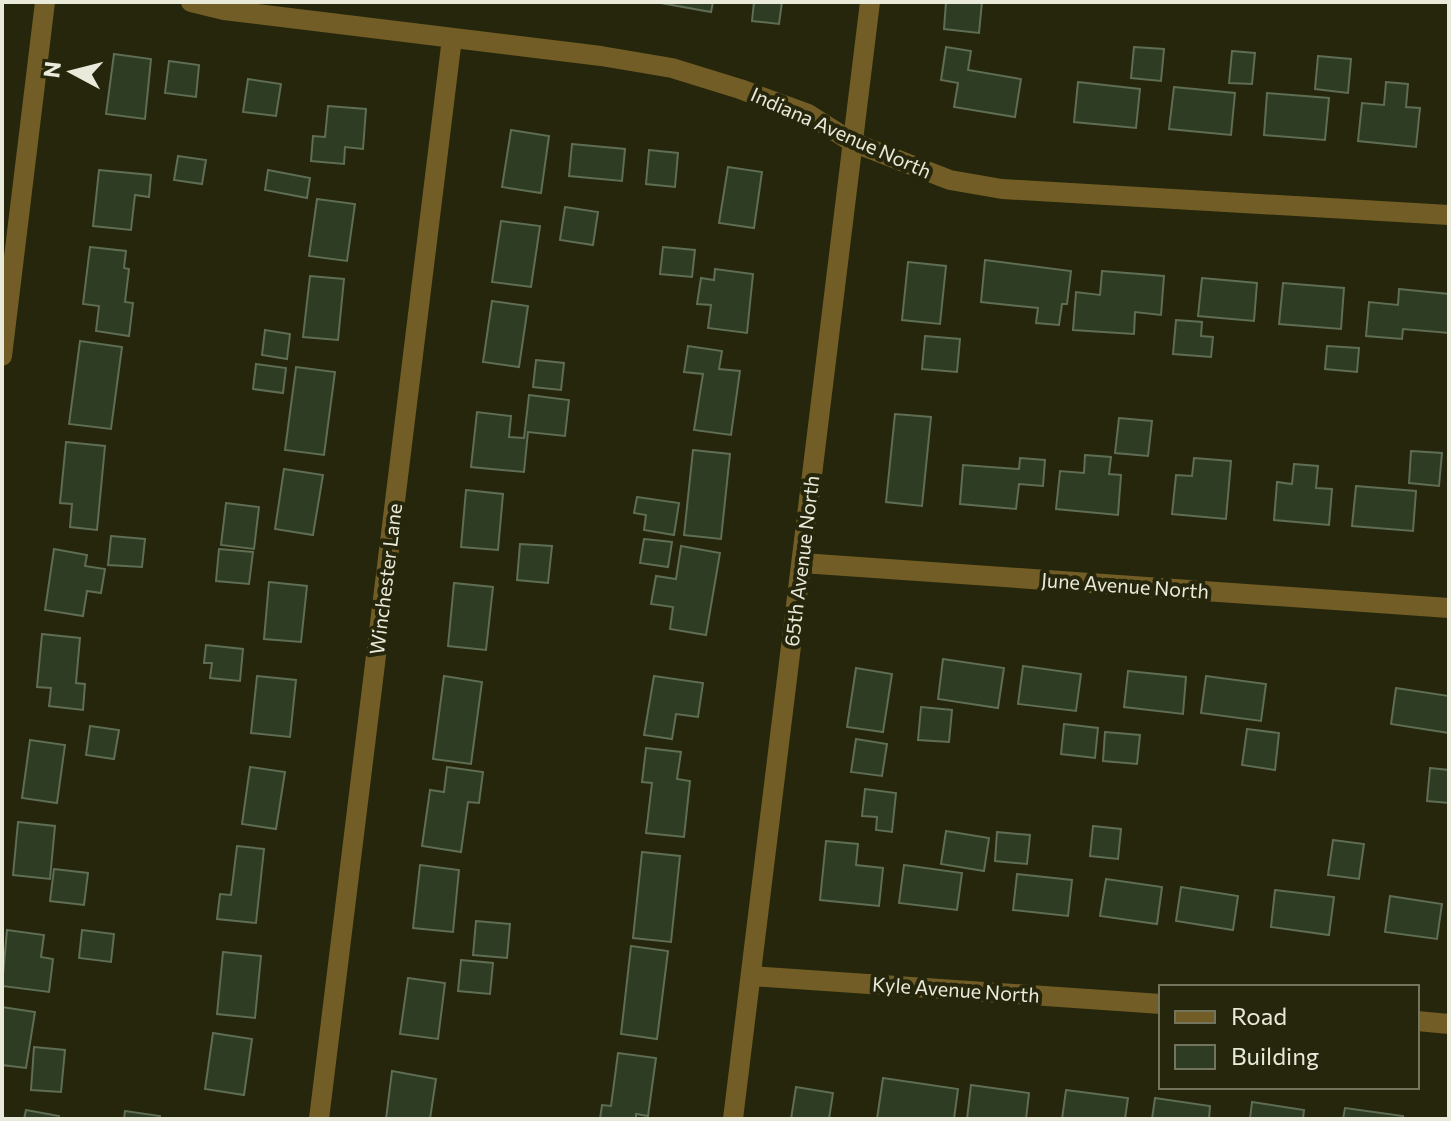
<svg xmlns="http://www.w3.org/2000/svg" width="1451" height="1121" viewBox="0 0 1451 1121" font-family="Commissioner,sans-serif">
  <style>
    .building { fill: #2f3c24; stroke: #5e6d53; stroke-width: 2 }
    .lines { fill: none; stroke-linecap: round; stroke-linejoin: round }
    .street { stroke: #715d25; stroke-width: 20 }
    .labels { text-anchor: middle; stroke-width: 8; stroke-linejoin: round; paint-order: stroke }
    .street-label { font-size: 20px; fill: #e9eada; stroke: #25260b }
  </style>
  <rect width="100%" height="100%" fill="#25260b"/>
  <path class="building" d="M655,2h58l-2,10z
    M754,2h28l-3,22 -27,-3z
    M946,2h36l-3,31 -35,-4z
    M946,47l25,4 -3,19 53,9 -6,38 -61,-10 4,-24 -17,-3z
    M1134,47l30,2 -3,32 -30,-3z
    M1232,51l23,2 -3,31 -23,-1z
    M114,54l37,5 -6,60 -39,-5z
    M1318,56l33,3 -3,34 -33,-4z
    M169,61l30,4 -3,32 -31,-4z
    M248,79l33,5 -5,32 -33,-4z
    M1078,82l62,7 -4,39 -62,-6z
    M1386,82l22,2 -2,23 14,1 -4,39 -58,-6 4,-38 22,2z
    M1174,87l61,6 -4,42 -62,-6z
    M1267,93l62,5 -4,42 -61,-5z
    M328,106l38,3 -3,40 -18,-2 -1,17 -33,-3 2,-25 12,1z
    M511,130l38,6 -8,57 -39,-6z
    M572,144l53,5 -3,32 -53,-5z
    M649,150l29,3 -3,34 -29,-3z
    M178,156l28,4 -4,24 -28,-4z
    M728,167l34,5 -8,56 -35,-5z
    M99,170l52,5 -2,22 -14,-2 -4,35 -38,-4z
    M268,170l42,8 -3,20 -42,-8z
    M317,199l38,5 -8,57 -38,-5z
    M565,207l33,5 -5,33 -33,-5z
    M501,221l39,5 -9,61 -39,-5z
    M90,247l36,4 -2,17 5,1 -4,33 8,1 -4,33 -33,-5 3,-25 -16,-2z
    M663,247l32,3 -3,27 -32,-3z
    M985,260l86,11 -4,33h-5l-3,21 -23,-2 2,-15 -57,-6z
    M908,262l38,4 -6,58 -38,-4z
    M715,269l38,5 -6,59 -39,-5 3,-23 -14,-1 4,-26 13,2z
    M1102,271l62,5 -3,39 -26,-3 -1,22 -61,-4 3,-38 24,3z
    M310,276l34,3 -6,61 -35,-3z
    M1202,278l55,5 -3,38 -56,-5z
    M1283,283l61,5 -3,41 -62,-5z
    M1399,289l50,5v39l-46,-4 -1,10 -36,-3 3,-34 29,3z
    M492,301l36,5 -9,61 -36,-5z
    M1176,320l26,2 -1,14 12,1 -2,20 -38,-3z
    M265,330l25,4 -3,25 -25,-4z
    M925,336l35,3 -3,33 -35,-3z
    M80,341l42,6 -11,82 -42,-5z
    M688,346l34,5 -3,18 21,2 -9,64 -37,-5 9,-56 -19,-2z
    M1327,346l32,2 -2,24 -32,-3z
    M536,360l28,3 -3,27 -28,-3z
    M256,364l30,4 -3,25 -30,-4z
    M296,367l39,5 -11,83 -39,-5z
    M529,395l40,5 -4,36 -37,-4 -4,40 -53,-5 6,-55 34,4 -2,21 15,1z
    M895,414l36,3 -9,89 -36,-4z
    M1119,418l33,3 -4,35 -33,-3z
    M66,442l39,4 -8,84 -27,-3 2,-23 -12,-1z
    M693,450l37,4 -9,85 -37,-4z
    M1411,451l31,2 -3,33 -30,-3z
    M1085,455l26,2 -2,17 12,1 -3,40 -62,-6 4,-38 24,2z
    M1020,458l25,2 -2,26 -24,-2 -3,25 -56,-5 3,-39 56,4z
    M1194,458l37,3 -5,58 -54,-5 4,-39 16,1z
    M1294,464l24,2 -2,22 16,1 -3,36 -55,-5 3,-38 15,2z
    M284,469l39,6 -10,60 -38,-6z
    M1356,486l60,5 -3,40 -61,-5z
    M466,490l37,4 -5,56 -37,-3z
    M637,497l42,6 -5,32 -30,-5 2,-15 -12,-2z
    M226,503l33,4 -5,42 -33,-4z
    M111,536l34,3 -3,28 -34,-2z
    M644,539l28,3 -4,25 -28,-4z
    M520,544l32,2 -4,37 -31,-3z
    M681,546l39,7 -14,82 -36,-6 3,-22 -22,-3 5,-28 20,3z
    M54,549l33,6 -2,11 20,3 -4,24 -14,-2 -4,25 -38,-6z
    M219,549l34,3 -4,32 -33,-3z
    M269,582l38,4 -6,56 -37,-3z
    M454,583l39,4 -7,63 -38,-4z
    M42,634l38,4 -4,45 9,1 -2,26 -34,-4 2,-18 -14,-1z
    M206,645l37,4 -3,32 -30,-3 2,-15h-8z
    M943,659l61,9 -6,40 -60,-9z
    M1023,666l58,8 -5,37 -58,-7z
    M856,668l36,6 -9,58 -36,-5z
    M1128,671l58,6 -3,37 -59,-7z
    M257,676l39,4 -6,57 -39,-4z
    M444,676l38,6 -11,82 -38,-5z
    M654,676l49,7 -5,34 -22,-3 -4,25 -28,-4z
    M1206,676l60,8 -5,37 -60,-8z
    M1396,688l53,8v37l-58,-9z
    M921,707l31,3 -3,32 -31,-2z
    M1064,724l34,4 -3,30 -34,-4z
    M90,726l29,4 -5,29 -28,-4z
    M1247,729l32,4 -4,37 -33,-5z
    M1105,732l35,3 -3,29 -34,-3z
    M856,739l31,5 -5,32 -31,-4z
    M30,740l35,5 -8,58 -35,-5z
    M646,748l35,4 -4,27 13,2 -6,56 -38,-4 6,-50 -10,-1z
    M250,767l35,5 -9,57 -34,-5z
    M447,767l36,5 -4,31 -11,-1 -7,50 -39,-6 8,-56 14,2z
    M1430,768l19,2v33l-22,-2z
    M865,789l31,4 -4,39 -16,-2 1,-13 -15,-1z
    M18,822l37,4 -5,53 -37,-4z
    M1093,826l28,3 -3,30 -28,-3z
    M946,831l43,7 -5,33 -43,-7z
    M997,832l33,3 -3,29 -32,-3z
    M1333,840l31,4 -5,35 -31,-4z
    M826,841l32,3 -2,21 27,3 -4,38 -59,-6z
    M237,846l27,3 -8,74 -39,-4 3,-25 11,1z
    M642,852l38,4 -9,86 -38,-4z
    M420,865l39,5 -6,62 -40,-4z
    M904,865l58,8 -5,37 -58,-7z
    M54,869l34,4 -4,32 -34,-4z
    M1017,874l55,6 -4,36 -55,-6z
    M1106,879l56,8 -5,37 -57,-8z
    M1181,887l57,9 -5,34 -57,-9z
    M1275,890l59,7 -5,38 -58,-8z
    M1390,896l52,8 -5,35 -52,-7z
    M476,921l34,3 -3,34 -34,-3z
    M7,930l37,5 -3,22 12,2 -4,33 -47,-6z
    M82,930l32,4 -3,28 -32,-4z
    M631,946l37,5 -11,88 -36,-5z
    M223,952l38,4 -6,62 -38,-4z
    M461,960l32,3 -3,31 -32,-3z
    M408,978l37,5 -7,56 -38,-5z
    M2,1007l33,5 -9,56 -24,-3z
    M213,1033l39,6 -8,56 -39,-6z
    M34,1047l31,3 -4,42 -30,-2z
    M618,1053l38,5 -8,58 -12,-2v5h-36l2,-14 9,1z
    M392,1071l44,8 -6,40h-44z
    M883,1078l75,11 -4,30h-77z
    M971,1085l58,8 -3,26h-59z
    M796,1087l37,6 -4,26h-38z
    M1066,1090l62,8 -3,21h-63z
    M1155,1098l55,8 -1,13h-57z
    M1252,1102l52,8 -1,9h-53z
    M1345,1108l58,8v3h-60z
    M26,1110l33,6 -1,3h-34z
    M125,1111l35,5v3h-36z"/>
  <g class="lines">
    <path class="street" d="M191,2l33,8 377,46 71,12 68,21 68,25 44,28 98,38 52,9 447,26
      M2,356l43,-354
      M802,563l647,45
      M751,976l410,28
      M1417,1021l32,3
      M319,1119l133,-1081
      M733,1119l137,-1117"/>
  </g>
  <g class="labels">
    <g class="street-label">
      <text transform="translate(841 133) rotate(24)" y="7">Indiana Avenue North</text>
      <text transform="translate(802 561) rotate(-83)" y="7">65th Avenue North</text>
      <text transform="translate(386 579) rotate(-83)" y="7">Winchester Lane</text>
      <text transform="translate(1125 586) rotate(4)" y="7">June Avenue North</text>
      <text transform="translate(956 990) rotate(4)" y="7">Kyle Avenue North</text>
    </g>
  </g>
  <rect width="1451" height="1121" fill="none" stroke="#e9eada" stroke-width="8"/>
  <rect x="1159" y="985" width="260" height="104" fill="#25260b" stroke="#73745e" stroke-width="2"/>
  <rect x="1175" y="1011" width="40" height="12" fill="#715d25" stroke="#73745e" stroke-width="2"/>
  <text x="1231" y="1025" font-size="24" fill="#e9eada">Road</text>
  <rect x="1175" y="1045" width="40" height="24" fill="#2f3c24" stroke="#73745e" stroke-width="2"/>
  <text x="1231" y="1065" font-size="24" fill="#e9eada">Building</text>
  <g transform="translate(72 72) rotate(277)" stroke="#25260b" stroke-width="6" paint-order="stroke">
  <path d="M0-6L14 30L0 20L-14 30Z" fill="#e9eada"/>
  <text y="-12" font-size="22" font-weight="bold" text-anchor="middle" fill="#e9eada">N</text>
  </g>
</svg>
